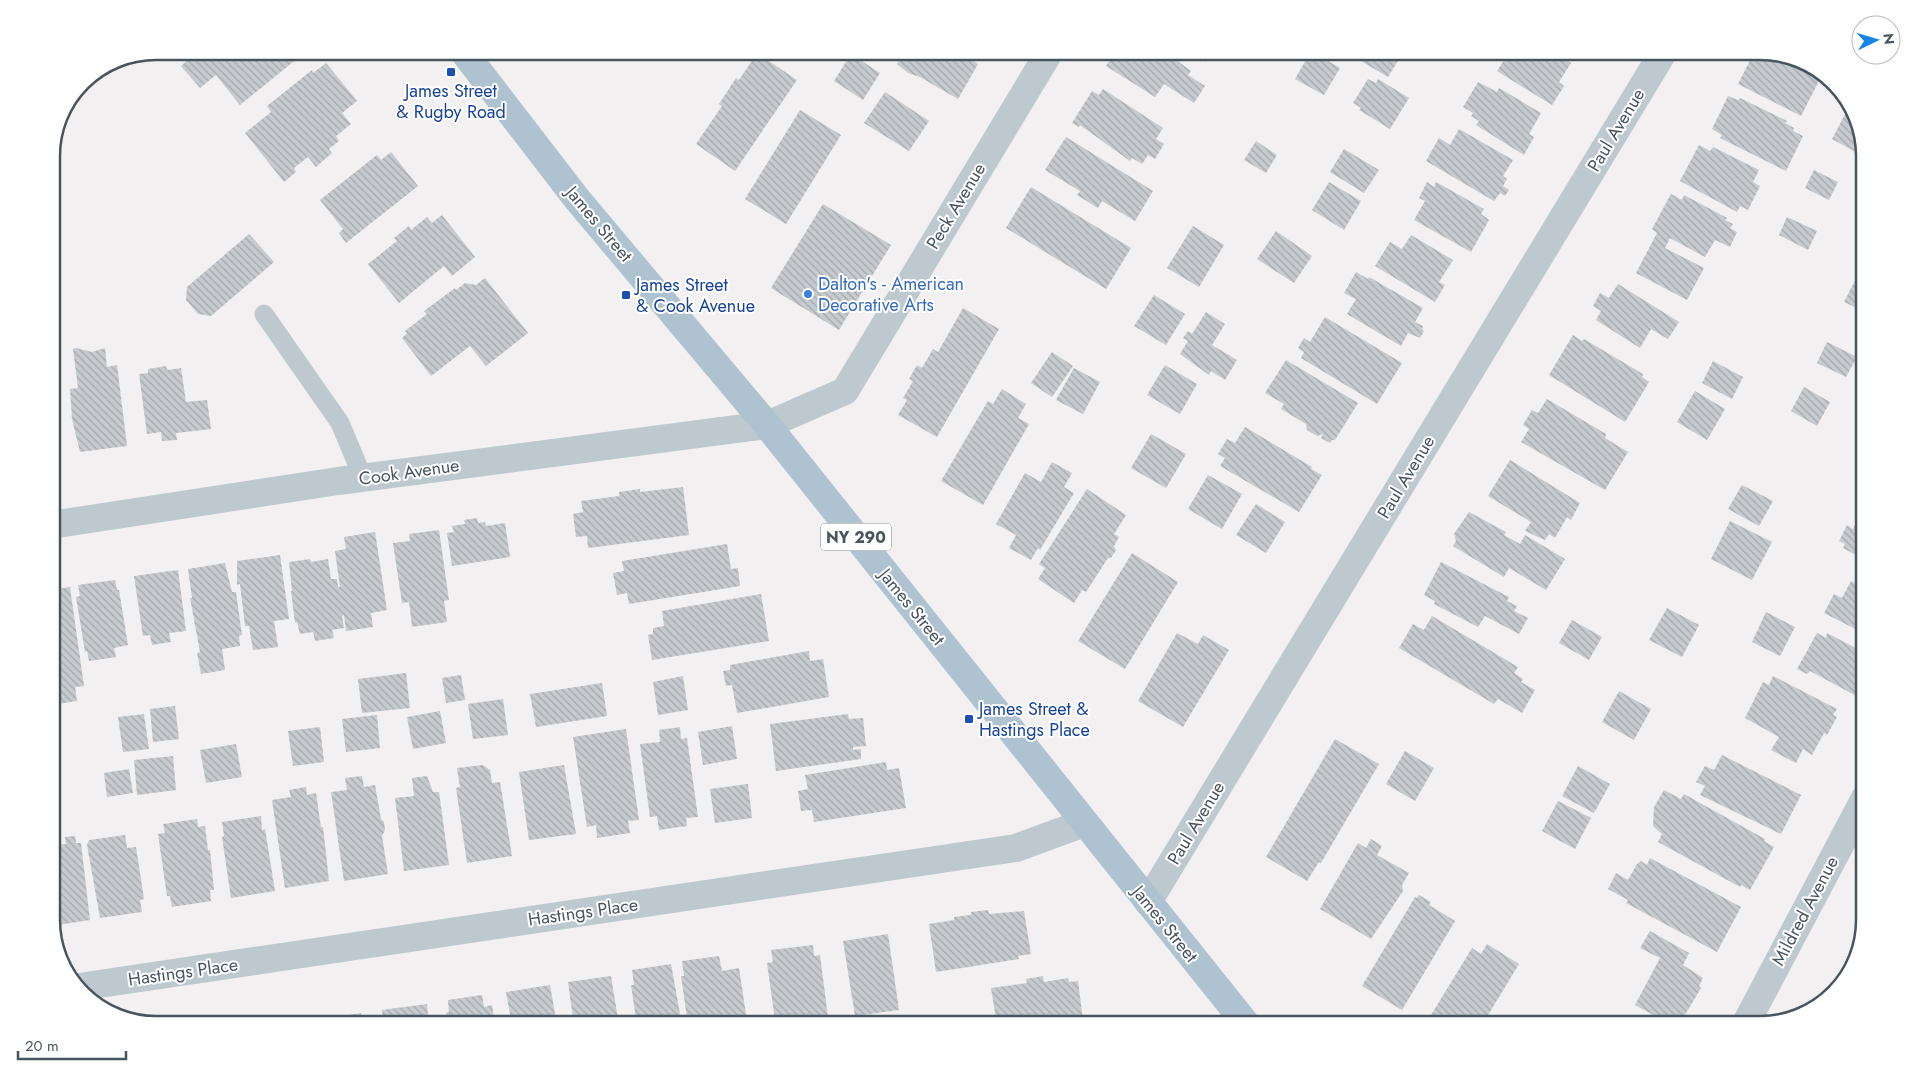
<svg xmlns="http://www.w3.org/2000/svg" width="1916" height="1076" viewBox="0 0 1916 1076" font-family="Jost,sans-serif">
  <style>
    .building { fill: url(#building-back-hatch) }
    .lines { fill: none; stroke-linecap: round; stroke-linejoin: round }
    .lane { stroke: #bdc9cf; stroke-width: 19 }
    .street { stroke: #bdc9cf; stroke-width: 28 }
    .primary { stroke: #afc2cf; stroke-width: 28 }
    .transit-dot { fill: #1a4fb4; stroke: #fff; stroke-width: 2 }
    .shop-dot { fill: #3f7fe0; stroke: #fff; stroke-width: 2 }
    .labels { text-anchor: middle; stroke-width: 4; stroke-linejoin: round; paint-order: stroke }
    .shield { fill: #fff; stroke: #7e888e; stroke-width: 1 }
    .shield-label { font-size: 16px; font-weight: bold; fill: #47555e }
    .transit-label { font-size: 18px; fill: #164399; stroke: #fff; text-anchor: start }
    .street-label { font-size: 18px; fill: #47555e; stroke: #fff }
    .shop-label { font-size: 18px; fill: #366cbe; stroke: #fff; text-anchor: start }
    .rim { fill: none; stroke: #47555e; stroke-width: 2.5 }
  </style>
  <defs>
    <pattern id="building-back-hatch" width="6" height="6" patternUnits="userSpaceOnUse" patternTransform="scale(1.25)"><rect width="6" height="6" fill="#c7cbcf"/><path d="M-1 5l2 2M0 0l6 6M5-1l2 2" fill="none" stroke="#a3a8ab"/></pattern>
  </defs>
  <rect width="100%" height="100%" fill="#f2f0f0"/>
  <path class="building" d="M186,51h117l1,2 -64,52 -24,-30 -16,13 -19,-22 10,-9z
    M896,51h68l2,2 -1,3 13,8 -20,35 -38,-22 -12,-4 -11,-9 5,-9z
    M1115,51h49l27,20 -3,4 17,11 -11,17 -30,-19 -9,13 -49,-31z
    M1189,51h24l-7,11z
    M1311,51l29,17 -16,27 -29,-16z
    M1358,51h46l-16,26 -34,-20z
    M1510,51h43l18,12 -12,19 5,4 -12,19 -55,-34z
    M1755,51l26,6 40,20 -20,39 -63,-32z
    M757,53l40,27 -62,91 -39,-27 26,-38 -3,-2 17,-26 3,2z
    M851,54l29,19 -17,27 -29,-19z
    M326,63l31,38 -15,12 9,11 -15,12 3,5 -10,8 3,4 -16,14 -8,-10 -14,11 2,4 -12,10 -39,-49 26,-21 -4,-6 45,-36 1,3z
    M1368,79l8,4 2,-4 31,19 -19,31 -31,-19 2,-2 -8,-5z
    M1478,82l19,10 2,-4 42,25 -12,21 5,3 -10,18 -48,-30 3,-4 -8,-5 2,-3 -10,-6z
    M1103,89l60,39 -7,11 8,5 -9,15 -7,-4 -6,9 -10,-6 -2,3 -50,-36 -1,2 -7,-4 20,-32 7,4z
    M885,92l44,29 -20,30 -45,-28z
    M1728,96l10,4 2,-2 47,23 -2,2 9,5 -1,3 10,5 -17,35 -66,-33 2,-3 -10,-6z
    M1850,105l15,44v8l-33,-18z
    M800,110l41,25 -55,89 -41,-25z
    M1459,129l54,31 -10,16 4,3 -4,7 6,4 -4,6 -5,-3 -6,8 -68,-40 13,-23 11,7z
    M1066,137l87,54 -18,30 -33,-20 -4,7 -21,-13 3,-4 -35,-21z
    M1256,141l21,14 -11,18 -22,-13z
    M1699,145l11,6 3,-4 46,23 -6,12 7,4 -12,24 -8,-4 -3,6 -57,-31z
    M1344,149l35,21 -15,23 -34,-21z
    M391,152l27,34 -72,57 -7,-10 4,-4 -23,-29 57,-45 4,5z
    M1814,170l24,12 -9,18 -24,-12z
    M1329,182l32,19 -17,29 -32,-20z
    M1427,182l7,5 2,-5 48,27 -3,5 8,6 -18,32 -57,-32 11,-19 -6,-3z
    M1031,187l100,61 -25,41 -100,-61z
    M1671,194l11,6 2,-5 43,23 -2,2 8,4 -3,4 7,4 -7,15 -15,-7 -10,17 -35,-19 -5,10 39,20 -17,32 -51,-27 21,-40 -5,-4z
    M823,204l68,41 -52,85 -68,-42z
    M442,215l33,42 -23,19 -8,-10 -45,37 -31,-39 29,-23 -3,-3 15,-12 2,4 16,-13 5,6z
    M1787,217l30,14 -9,19 -29,-15z
    M1193,226l31,19 -25,42 -32,-19z
    M1276,231l36,25 -18,27 -37,-24z
    M249,234l25,28 -63,54 -13,-2 -12,-14 1,-13z
    M1411,235l42,25 -14,22 6,3 -10,17 -60,-36 15,-24 12,7z
    M1865,261v51l-21,-10z
    M1356,272l12,7 1,-2 54,31 -8,14 8,4 -1,3 2,2 -4,7 -12,-5 -7,13 -54,-32 9,-15 -12,-6z
    M485,278l43,55 -42,33 -16,-20 -39,30 -29,-38 5,-5 -2,-2 22,-17 -3,-3 31,-23 1,2 9,-7 11,2z
    M1618,284l61,38 -11,17 -17,-10 -11,19 -44,-28 5,-9 -8,-5 7,-13 9,5z
    M51,292l7,29 -7,1z
    M1154,295l31,19 -19,31 -32,-19z
    M963,308l36,21 -62,108 -39,-22 9,-15 -4,-2 10,-17 -4,-2 8,-14 5,3 11,-19 5,3z
    M1206,312l19,12 -13,21 25,15 -12,20 -14,-9 -2,4 -29,-21 8,-13 -5,-3 5,-7 4,3z
    M1325,317l77,46 -25,41 -76,-46 3,-6 -6,-4 6,-10 6,4z
    M1573,335l9,6 2,-2 59,35 -1,3 7,5 -24,40 -76,-47z
    M1827,342l30,15 -11,20 -29,-14z
    M76,348l16,4 13,-4 2,19 10,-2 10,81 -47,6 -8,-33 -2,-30 8,-1 -5,-39z
    M1052,352l21,14 -21,31 -21,-14z
    M1286,360l72,43 -23,37h-3l-2,3 -9,-5 2,-4 -6,2 -10,-6 -1,-6 -25,-15 3,-5 -19,-11z
    M1713,361l30,16 -11,22 -30,-16z
    M1165,365l32,19 -17,30 -33,-19z
    M166,366l1,4 14,-2 5,34 21,-2 4,29 -35,4 1,7 -15,1 -1,-9 -14,2 -8,-60 9,-1v-4z
    M1074,368l26,14 -17,32 -27,-14z
    M1804,387l26,15 -13,24 -26,-15z
    M1002,389l24,15 -8,14 11,6 -46,81 -42,-24 47,-80 5,3z
    M1695,391l30,18 -18,31 -30,-18z
    M51,398l10,61 -7,1v6h-3z
    M1547,399l59,35 -1,4 23,14 -23,38 -84,-48 8,-13 -6,-4 9,-15 6,3z
    M1245,427l67,40 -1,2 11,6 -23,37 -79,-46 5,-8 -7,-4 9,-15 8,4z
    M1151,434l35,20 -20,34 -35,-20z
    M1510,460l70,43 -9,17 -4,-3 -12,21 -6,-4 -4,6 -20,-9 6,-9 -43,-26z
    M1052,462l20,11 -8,14 10,6 -34,57 -2,-2 -7,12 -22,-12 7,-13 -20,-11 29,-51 16,9z
    M1208,475l34,19 -20,35 -34,-20z
    M1742,485l31,16 -14,25 -31,-17z
    M683,487l6,48 -101,13 -1,-12 -11,1 -3,-23 10,-2 -2,-11 38,-5v-4l21,-3v3z
    M1087,489l39,26 -12,19 5,3 -5,9 2,4 -5,8h-3l-22,34 -4,-2 -8,13 -36,-24 7,-11 -6,-4z
    M1256,504l29,18 -19,31 -30,-18z
    M1469,512l37,20 -2,3 16,9 5,-9 40,24 -19,31 -37,-22 -5,9 -51,-31 3,-5 -2,-7z
    M477,518l1,5 7,-1 1,4 19,-3 5,34 -58,9 -5,-33 7,-1 -2,-6 13,-2 -1,-4z
    M1730,521l42,21 -20,38 -41,-21z
    M1856,523l9,5v32l-22,-12 2,-4 -6,-3 8,-16 6,4z
    M439,530l10,70 -5,1 3,21 -35,5 -3,-25 -7,1 -9,-60 17,-2 -1,-7z
    M375,532l12,78 -16,3 2,14 -27,4 -2,-16 -2,1 2,12 -12,2 2,8 -19,3 -2,-9 -13,2 -3,-12 -2,1 -4,-32h1l-3,-29 21,-3 1,3 17,-3 3,20h6l1,8h2l-5,-36 11,-2 -2,-12z
    M727,544l4,25 7,-1 2,18 -111,18 -2,-11 -10,2 -4,-22 11,-2 -2,-10z
    M1132,553l46,29 -53,87 -47,-28z
    M280,555l9,64 -15,2 4,26 -25,3 -4,-24h-4l-5,-42 -3,1v-24z
    M1441,562l68,35 -2,4 10,5 -3,5 14,7 -9,16 -34,-18 -7,11 -44,-23 1,-3 -11,-6z
    M225,563l7,29h4l6,43 -3,1 1,10 -18,3 3,21 -24,4 -4,-21 3,-1 -10,-54h2l-4,-29z
    M178,570l8,61 -17,2 2,9 -19,3 -2,-10 -7,1 -9,-60z
    M115,580l2,10h2l9,55 -14,3 2,9 -27,4 -2,-10 -2,1 -9,-55 4,-1 -2,-11z
    M1851,581l14,7v46l-41,-21 10,-19 8,4z
    M70,587l14,99 -9,1 2,14 -26,4v-115z
    M761,594l8,47 -117,19 -4,-25 5,-1v-6l11,-2 -2,-15z
    M1667,608l32,17 -17,32 -33,-17z
    M1766,612l29,15 -15,29 -28,-14z
    M1432,616l86,51 -4,6 9,6 -2,3 14,8 -13,23 -24,-14 -4,5 -95,-56 14,-24 11,6z
    M1572,620l30,17 -13,23 -30,-17z
    M1177,633l21,11 5,-9 26,15 -46,77 -45,-26z
    M1817,633l9,5 1,-5 38,20v36l-5,9 -50,-27 -3,3 -10,-5z
    M809,651l1,10 13,-2 6,38 -92,16 -5,-28 -6,1 -3,-15 7,-1v-5z
    M406,673l4,35 -48,5 -4,-34z
    M461,675l4,25 -19,3 -4,-25z
    M683,676l5,34 -30,5 -5,-33z
    M1773,676l64,33 -4,6 4,2 -10,18 -3,-2 -12,22 -9,-6 -7,14 -25,-13 8,-13 -34,-19 18,-36 6,3z
    M602,683l5,33 -71,11 -6,-33z
    M1619,691l32,18 -17,31 -32,-18z
    M503,699l5,36 -35,4 -5,-35z
    M175,706l4,33 -26,3 -3,-33z
    M440,711l6,32 -33,6 -6,-32z
    M144,714l5,35 -26,3 -5,-35z
    M848,714l1,5 14,-1 3,28 -13,1v3l8,-1v10l-85,12 -6,-47z
    M377,715l3,33 -34,4 -4,-33z
    M732,726l5,33 -34,6 -5,-33z
    M320,727l4,35 -31,4 -5,-35z
    M680,727l1,12 6,-1 11,79 -12,1 1,8 -28,4 -2,-14 -7,1 -10,-73 20,-2 -1,-12z
    M626,729l13,91 -11,1 2,12 -33,5 -1,-13 -9,2 -14,-90z
    M1335,739l44,25 -58,99 -2,-1 -12,19 -41,-24z
    M236,744l6,33 -36,6 -6,-33z
    M1405,751l29,17 -19,33 -29,-17z
    M1722,755l79,40 -20,39 -81,-39 5,-9 -9,-4 9,-16 9,4z
    M173,756l3,34 -39,5 -3,-35z
    M886,762l1,8 12,-2 7,40 -92,14 -2,-12 -11,1 -3,-20 10,-2 -3,-14z
    M483,765l7,5 2,13 8,-1 12,74 -45,7 -11,-75 4,-1 -3,-19z
    M564,765l12,69 -47,6 -10,-68z
    M1578,766l32,18 -16,29 -32,-17z
    M129,769l4,24 -26,4 -3,-24z
    M362,776l2,11 11,-2 6,34 3,3 1,8 -3,6 6,38 -44,7 -13,-89 16,-2 -2,-12z
    M427,776l6,16h6l10,73 -45,6 -9,-73 19,-2 -2,-18z
    M748,784l4,34 -37,5 -5,-34z
    M306,787l1,8 9,-2 5,34h2l6,54 -44,7 -13,-88 19,-3 -2,-7z
    M1664,790l17,9 3,-5 81,45 -1,2 10,6 -24,43 -9,-5 -1,2 -82,-45 4,-8 -9,-8 1,-19z
    M1558,801l33,17 -16,31 -33,-18z
    M261,816l1,14 3,-1 10,62 -44,7 -9,-61 2,-1 -2,-14z
    M197,819l1,8 7,-1 3,24h2l4,40h-4l1,11 -39,6 -2,-11h-3l-9,-62 7,-1 -2,-9z
    M125,835l2,13 9,-1 8,52 -4,1 2,12 -42,6 -13,-73 2,-5z
    M75,836l1,7h5l9,77 -39,6v-80l15,-2 -1,-7z
    M1371,839l11,7 -5,9 32,18 -7,12 1,6 -32,48 -51,-30 38,-66 8,5z
    M1650,858l91,49 -24,45 -91,-49 2,-3 -20,-11 8,-16 12,7 9,-16 4,-3 6,4z
    M1419,895l12,7 -2,3 26,16 -53,89 -40,-24 53,-89 2,1z
    M988,910l1,4 35,-3 7,43 -13,2 1,3 -83,13 -7,-48 25,-4v-3l17,-2v-3z
    M1650,931l39,22 -6,12 20,13 -4,8 2,2 -22,37h-7l-37,-20 25,-47 -20,-10z
    M888,934l11,76 -44,6 -12,-75z
    M1487,944l32,20 -37,61h-57l47,-77 9,6z
    M813,945l1,11 6,-1 9,70h-58v-5h4l-8,-57 6,-1 -2,-12z
    M719,956l3,15 17,-3 8,53 -22,4h-37l-7,-49h3l-2,-15z
    M671,964l11,61h-45l-6,-40h3l-2,-15z
    M611,976l8,49h-45l-6,-43z
    M1043,976l1,6 24,-4 1,4 9,-1 5,39 -9,2v3h-77l-6,-37 36,-5 -1,-4z
    M550,985l7,40h-45l-6,-33z
    M482,995l2,12 8,-2 3,20h-47l-2,-12 3,-1 -1,-12z
    M427,1004l2,21h-45l-2,-15z
    M361,1013l2,12h-40l-1,-6z"/>
  <g class="lines">
    <path class="lane" d="M264,314l76,109 23,55"/>
    <path class="street" d="M51,525l287,-44 429,-56 78,-34 205,-340
      M1148,902l516,-851
      M79,987l937,-139 68,-25
      M1745,1025l120,-227"/>
    <path class="primary" d="M463,51l114,148 190,226 480,600"/>
  </g>
  <g class="transit-dot">
    <rect x="446" y="67" width="10" height="10" rx="2.5"/>
    <rect x="621" y="290" width="10" height="10" rx="2.5"/>
    <rect x="964" y="714" width="10" height="10" rx="2.5"/>
  </g>
  <circle class="shop-dot" cx="808" cy="294" r="5"/>
  <g class="labels">
    <rect class="shield" x="821" y="523.5" width="70" height="27" rx="4"/>
    <g class="shield-label">
      <text x="856" y="543">NY 290</text>
    </g>
    <g class="transit-label">
      <text x="451" y="97" text-anchor="middle">James Street<tspan x="451" dy="21">&amp; Rugby Road</tspan></text>
      <text x="636" y="291">James Street<tspan x="636" dy="21">&amp; Cook Avenue</tspan></text>
      <text x="979" y="715">James Street &amp;<tspan x="979" dy="21">Hastings Place</tspan></text>
    </g>
    <g class="street-label">
      <text transform="translate(1616 130) rotate(-59)" y="6">Paul Avenue</text>
      <text transform="translate(956 206) rotate(-59)" y="6">Peck Avenue</text>
      <text transform="translate(599 224) rotate(50)" y="6">James Street</text>
      <text transform="translate(409 472) rotate(-8)" y="6">Cook Avenue</text>
      <text transform="translate(1406 477) rotate(-59)" y="6">Paul Avenue</text>
      <text transform="translate(912 607) rotate(51)" y="6">James Street</text>
      <text transform="translate(1196 823) rotate(-59)" y="6">Paul Avenue</text>
      <text transform="translate(1805 911) rotate(-62)" y="6">Mildred Avenue</text>
      <text transform="translate(583 912) rotate(-8)" y="6">Hastings Place</text>
      <text transform="translate(1165 924) rotate(51)" y="6">James Street</text>
      <text transform="translate(183 972) rotate(-8)" y="6">Hastings Place</text>
    </g>
    <g class="shop-label">
      <text x="818" y="290">Dalton's - American<tspan x="818" dy="21">Decorative Arts</tspan></text>
    </g>
  </g>
  <path d="M0 0H1916V1076H0ZM156 60H1760A96 96 0 0 1 1856 156V920A96 96 0 0 1 1760 1016H156A96 96 0 0 1 60 920V156A96 96 0 0 1 156 60Z" fill="#fff" fill-rule="evenodd"/>
  <path class="rim" d="M156 60H1760A96 96 0 0 1 1856 156V920A96 96 0 0 1 1760 1016H156A96 96 0 0 1 60 920V156A96 96 0 0 1 156 60Z"/>
  <g transform="translate(1876 40) rotate(85)"><circle r="24" fill="#ffffff" stroke="#b5bbbf"/>
  <path d="M0-4L9 19L0 12L-9 19Z" fill="#1585e7"/>
  <text y="-8" font-size="14" font-weight="bold" text-anchor="middle" fill="#47555e">N</text>
  </g>
  <path d="M18 1051v8h108v-8" fill="none" stroke="#47555e" stroke-width="2.5"/>
  <text x="25" y="1051" font-size="15" fill="#47555e" stroke="#ffffff" stroke-width="4" paint-order="stroke">20 m</text>
</svg>
